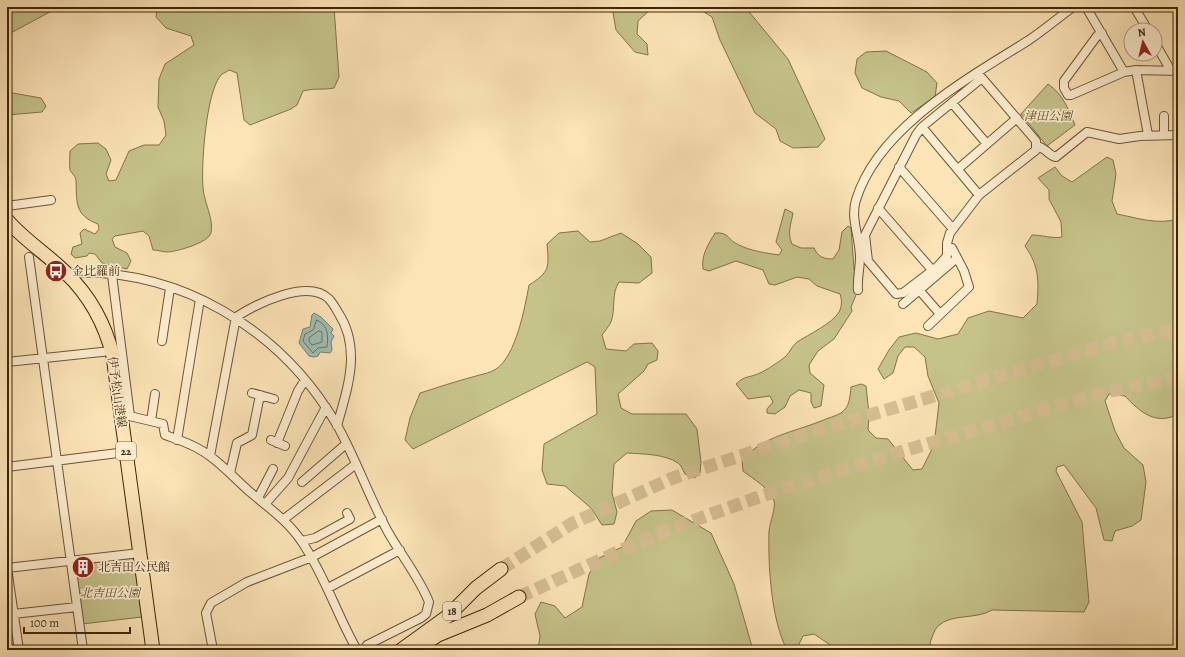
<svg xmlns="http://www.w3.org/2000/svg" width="1185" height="657" viewBox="0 0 1185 657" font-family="Alegreya,'Noto Serif JP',serif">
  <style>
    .green { fill: #c5c28a; stroke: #817448 }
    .water { fill: #a0beb5; stroke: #78816f }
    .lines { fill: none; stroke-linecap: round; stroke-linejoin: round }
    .shore { stroke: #6e725d; stroke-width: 1 }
    .primary-tunnel { stroke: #d6be93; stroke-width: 13; stroke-dasharray: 13 6; stroke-linecap: butt }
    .minor-casing { stroke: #6d5632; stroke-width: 10 }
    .primary-casing { stroke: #3d2605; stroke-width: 15 }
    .minor { stroke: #fdedd0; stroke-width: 8 }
    .primary { stroke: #fce4b7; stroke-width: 13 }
    .labels { text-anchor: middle; stroke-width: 3.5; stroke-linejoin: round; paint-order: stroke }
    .shield { fill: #fdedd0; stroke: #776242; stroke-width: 1 }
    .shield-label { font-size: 11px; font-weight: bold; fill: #3d2605 }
    .park-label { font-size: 12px; font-style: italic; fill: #5f4d26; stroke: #fdedd0 }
    .poi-label { font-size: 12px; fill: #3d2605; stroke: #fdedd0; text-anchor: start }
    .street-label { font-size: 12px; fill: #3d2605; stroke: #fdedd0 }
  </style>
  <rect width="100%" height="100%" fill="#fce4b7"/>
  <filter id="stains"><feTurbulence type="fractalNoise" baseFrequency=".005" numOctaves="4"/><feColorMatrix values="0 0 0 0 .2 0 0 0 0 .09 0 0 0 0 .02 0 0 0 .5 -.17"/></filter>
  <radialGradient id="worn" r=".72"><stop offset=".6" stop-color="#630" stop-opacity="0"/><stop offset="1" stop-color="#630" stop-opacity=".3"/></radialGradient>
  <path class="green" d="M7,7h52l-52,28z
    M159,7h175l5,70 -5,11c-11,2 -20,0 -31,3l-6,14 -6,4 -41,16 -6,-5 -7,-47 -8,-3c-2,2 -6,3 -8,5 -15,17 -20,90 -18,113 1,14 11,31 8,45 -3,10 -33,18 -43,19 -5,0 -10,-2 -15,-2l-4,-14 -6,-5 -28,5 -3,3 3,8 12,6 4,8 -4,8 -25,-6 -7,-9 -6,-1 -2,3 -12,2 -4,-4 2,-7 9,-3 -2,-11 4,-4 11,5 4,-5 -1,-5c-24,-9 -21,-22 -22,-43 0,-5 -4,-7 -6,-11 -1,-5 0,-14 0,-19l8,-7 20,-1 8,6 5,11 -5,14 3,7 7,-1 13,-29 15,-6h15l7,-10 -2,-14 -6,-14 1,-28 6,-15 29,-19 -3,-9 -25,-8 -10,-11 1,-9z
    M612,7h41l-15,14 -1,13 10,10 1,11 -13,-3 -19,-22z
    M696,7h49l43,52 37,80 -7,8 -25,1 -13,-7 -4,-12 -21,-16 -35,-73 -8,-23z
    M886,51l41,21 10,11 -2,14 -24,16 -12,-12 -18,-4 -19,-9 -7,-15 2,-14 9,-7z
    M1048,84c16,11 20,25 27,41l-28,21 -26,-32z
    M7,92l34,6 5,8 -4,6 -35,3z
    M1107,157l6,3 3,14 -4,27 5,13c21,4 40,11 61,5v195c-22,12 -38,-2 -53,-18l-16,-2 -4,7 10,30 9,17 19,17 3,17 -5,38 -9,6 -17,5 -3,10 -8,-1 -8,-32 -32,-43 -7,2 -1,4 26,51 7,80 -5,10 -92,-2c-16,10 -40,3 -54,16 -4,4 -6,12 -8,17l2,7h-94l-24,-16 -11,2 -5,10 -11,4c-16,-31 -19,-84 -18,-119 1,-9 7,-23 5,-30 -4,-13 -21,-22 -31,-30l-1,-12c25,-24 49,-26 79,-38 7,-3 15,-5 20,-8 9,-6 9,-17 10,-26l10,-3 5,2 3,28 -1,16 8,8 12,1 25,31 9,-1 12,-24 5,-42 -11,-27 -3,-19 -11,-10h-9l-7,9 -5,17 -9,6 -6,-10 11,-19 10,-13 17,-4 22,6 20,-5 10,-16 21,-7 34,7 14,-14c2,-24 2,-38 -12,-58l7,-11c11,0 20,4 30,2l-1,-15 -12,-23v-9l-11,-12 17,-11 7,9 10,6z
    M785,209l8,4c-2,11 -6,20 -1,31l9,4h13c4,9 10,11 19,11l6,-9 3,-18 6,-6 3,2 3,41 4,21 -7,17 1,4 -18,28 -16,12 -9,14 1,8 14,12 -3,21 -7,2 -3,-6v-9l-12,-3 -9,6 -5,11 -10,7 -8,-1v-4l6,-7 -3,-6 -22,3 -12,-15c9,-9 14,-6 24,-11 5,-2 22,-13 26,-17 4,-4 6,-10 11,-14 11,-7 36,-19 42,-30 3,-5 3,-13 1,-18l-23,-8 -8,-7 -12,-2 -22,8 -6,-1 -6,-14 -27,-9 -27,10 -6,-2c-2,-14 5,-24 12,-36 15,-1 12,7 24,12 12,6 27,8 40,10l3,-5 -6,-8z
    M578,231l12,11 10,-1 21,-8 17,11 13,13 1,16 -13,10 -20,-1c-8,12 -3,26 -8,40 -2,4 -6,9 -9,13l4,14 20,2 8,-7 18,-1 6,8 -1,9 -9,4 -4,7 -26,23 3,14 11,6h54l11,15 4,33 -1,11 -5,5 -10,-4c-2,-4 -4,-9 -7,-11 -13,-9 -35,-9 -51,-10l-13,11 -2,29 5,19 -3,12 -12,1 -11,-17 -26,-22 -18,-2 -5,-14 2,-26 53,-30 -2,-47 -8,-5 -174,87 -8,-9 5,-22 10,-25c19,-6 37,-12 56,-17 6,-2 15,-3 20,-7 20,-13 29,-62 33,-84 21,-13 20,-18 18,-41l12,-11z
    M672,510l39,23 23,51 19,66h-215l2,-14 -5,-22 6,-12 14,4 10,12 17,-11 7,-33 10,-16 23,-11 14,-26 15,-10z
    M134,557l8,60 -60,7 -7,-51 18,-3v-7z"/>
  <path class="water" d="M314,313l7,4 12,12 -2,4 3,3 -3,6 1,8 -2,3 -10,-1 -2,4 -4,1 -5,-1 -10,-13 4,-14 7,-2 2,-12z"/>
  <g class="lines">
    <path class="shore" d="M317,320c12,6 11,16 10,27l-9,1 -5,5 -10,-12 2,-7 8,-4z
      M319,331l3,1v10l-10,3 -3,-4v-3z"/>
    <path class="primary-tunnel" d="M501,569l72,-46 100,-45 150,-49 298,-89 57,-10
      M519,597l138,-63 96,-35 130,-42 218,-64 77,-15"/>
    <g class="minor-casing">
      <path id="minor" d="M1086,7l38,65 12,-2 42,1
        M1134,7l14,23
        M1102,33l-5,3 -33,45v7l4,7h3l53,-23
        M1155,43l16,28
        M1136,70l12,65
        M982,78l54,63v9l-57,45 -29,38 -3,10v13l-10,11 -34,26 -7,1 -28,-33 -3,-26 51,-100 6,-8z
        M952,103l35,41
        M1164,116v19
        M922,127l57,68
        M1037,146c9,2 12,10 19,11l31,-25 32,7 21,-3 38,-1
        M899,167l54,62
        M958,169l59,-51
        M7,206l44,-6
        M878,208l55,63
        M29,257l54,393
        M66,273c113,-6 215,56 271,152 19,34 32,72 51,107 13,23 31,45 41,70l-3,12 -5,4 -54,27 -3,5
        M112,275l18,141
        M858,290c-1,-11 2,-22 2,-33 0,-19 -10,-39 -4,-57 22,-73 113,-122 173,-160 15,-10 29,-22 44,-33
        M920,291l20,23
        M903,304l54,-46
        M928,326l41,-39 -5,-16 -12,-23 -5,-1
        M162,341l8,-53
        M7,362l104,-11
        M252,393l22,6
        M121,414l42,10 2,11c8,3 18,6 26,10 23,10 40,30 59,47 19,16 38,29 52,50 23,34 35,73 55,108
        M151,421l4,-27
        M177,440l23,-141
        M271,440l14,6
        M277,443l21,-52 7,-11
        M210,456l26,-139c20,-13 72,-39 93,-18 4,4 7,10 10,15 9,14 12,28 12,44 0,22 -8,46 -14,68
        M7,467l119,-15
        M230,473l7,-30 15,-8 8,-40
        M302,482l44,-38
        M258,498l15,-29
        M266,503l22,-25 38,-71
        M284,519l72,-55
        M302,541l13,-3 35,-19 -3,-6
        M328,588l72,-38
        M13,614l64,-7
        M19,650l-12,-82 133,-15
        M153,650h13
        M213,650l-7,-37 5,-10 36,-21 65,-25 70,-38
        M443,650h9"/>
    </g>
    <g class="primary-casing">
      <path id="primary" d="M7,220c17,20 40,34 59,53 24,23 39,51 47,83l40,294
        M401,650l47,-34 28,-28 25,-19
        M416,650l22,-15 49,-20 32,-18"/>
    </g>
    <use href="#minor" class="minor"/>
    <use href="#primary" class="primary"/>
  </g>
  <defs>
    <g id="bus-disc" transform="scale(1.15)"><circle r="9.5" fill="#8f2418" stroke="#fdedd0"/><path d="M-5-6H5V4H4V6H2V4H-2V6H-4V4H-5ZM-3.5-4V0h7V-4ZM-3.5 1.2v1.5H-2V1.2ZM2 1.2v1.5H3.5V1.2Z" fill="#fff"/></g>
    <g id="building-disc" transform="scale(1.15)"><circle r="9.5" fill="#8f2418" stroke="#fdedd0"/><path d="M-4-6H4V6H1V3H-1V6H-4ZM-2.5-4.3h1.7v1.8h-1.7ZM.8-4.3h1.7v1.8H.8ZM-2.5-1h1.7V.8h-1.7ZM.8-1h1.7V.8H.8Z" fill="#fff"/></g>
  </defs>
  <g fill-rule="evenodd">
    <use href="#bus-disc" x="56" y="271"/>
    <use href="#building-disc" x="83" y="567"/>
  </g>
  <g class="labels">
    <g class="shield">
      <rect x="116" y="442" width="20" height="18" rx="3"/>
      <rect x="443" y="602" width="18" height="18" rx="3"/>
    </g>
    <g class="shield-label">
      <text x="126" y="455">22</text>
      <text x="452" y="615">18</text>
    </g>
    <g class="park-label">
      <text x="1048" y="120">津田公園</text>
      <text x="110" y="597">北吉田公園</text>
    </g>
    <g class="poi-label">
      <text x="72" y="275">金比羅前</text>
      <text x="98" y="571">北吉田公民館</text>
    </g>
    <g class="street-label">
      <text transform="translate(117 392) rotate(82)" y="4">伊予松山港線</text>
    </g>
  </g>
  <rect width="1185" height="657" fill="none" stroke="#fce4b7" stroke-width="24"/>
  <rect x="8" y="8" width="1169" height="641" fill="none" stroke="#3d2605" stroke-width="2"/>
  <rect x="12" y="12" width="1161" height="633" fill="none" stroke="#3d2605"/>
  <g transform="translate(1143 42) rotate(352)"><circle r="19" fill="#fdedd0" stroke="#b09d7f"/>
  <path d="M0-3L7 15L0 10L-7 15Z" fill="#8f2418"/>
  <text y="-6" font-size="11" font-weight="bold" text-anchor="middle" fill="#3d2605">N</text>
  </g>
  <path d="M24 627v6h106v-6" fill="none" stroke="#3d2605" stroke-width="2"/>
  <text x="30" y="627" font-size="12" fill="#3d2605" stroke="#fdedd0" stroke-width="3" paint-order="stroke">100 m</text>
  <rect width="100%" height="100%" filter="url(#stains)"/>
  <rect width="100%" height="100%" fill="url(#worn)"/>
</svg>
